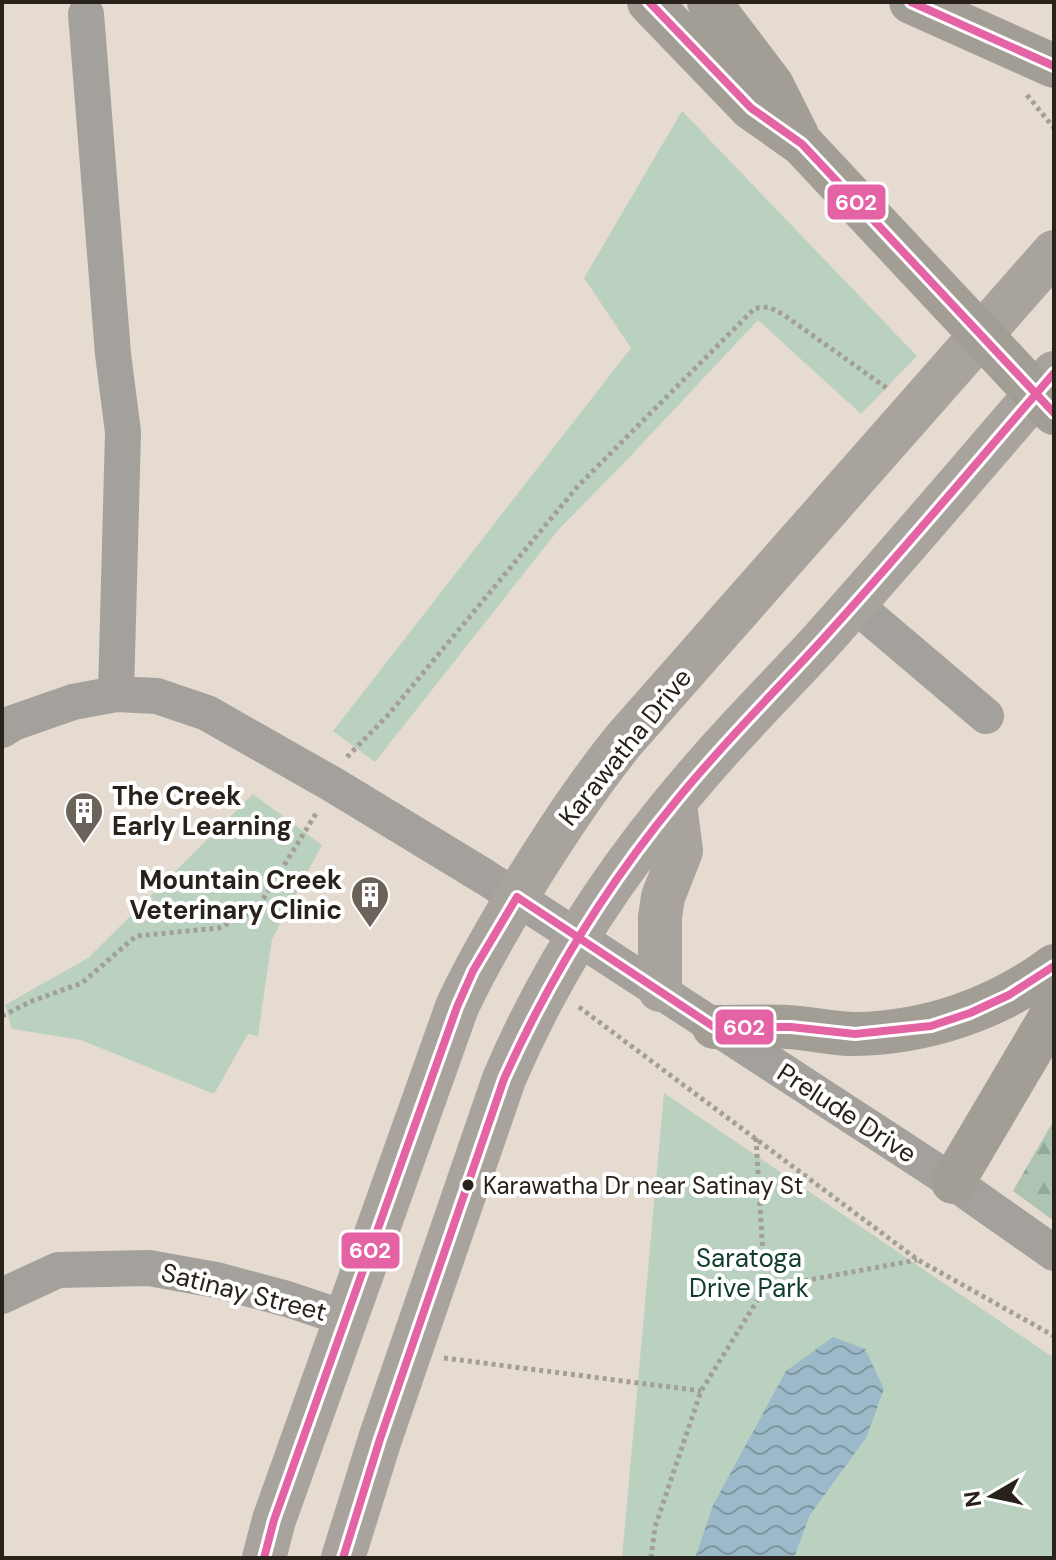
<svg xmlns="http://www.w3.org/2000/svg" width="1056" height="1560" viewBox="0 0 1056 1560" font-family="'DM Sans',sans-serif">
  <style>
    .forest { fill: url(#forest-firs) }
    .park { fill: #bbd1bf }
    .water { fill: url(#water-waves) }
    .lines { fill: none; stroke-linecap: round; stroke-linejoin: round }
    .path { stroke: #a29f99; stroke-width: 5; stroke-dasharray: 4 4; stroke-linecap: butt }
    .minor { stroke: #a4a19d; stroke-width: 36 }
    .major { stroke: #a8a39c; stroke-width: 44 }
    .highway { stroke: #a29e96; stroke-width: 44 }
    .bus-1-casing { stroke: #fff; stroke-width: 14 }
    .bus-1 { stroke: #e463a4; stroke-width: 8 }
    .bus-dot { fill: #29221a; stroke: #fff; stroke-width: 3 }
    .labels { text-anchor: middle; stroke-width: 8; stroke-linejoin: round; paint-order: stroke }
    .bus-label { font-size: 24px; fill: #29221a; stroke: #fff; text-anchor: start }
    .street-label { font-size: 26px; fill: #29221a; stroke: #fff }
    .poi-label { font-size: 26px; font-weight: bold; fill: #29221a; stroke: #fff; text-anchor: start }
    .park-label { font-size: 26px; fill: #123d2d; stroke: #fff }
    .line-badge { stroke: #fff; stroke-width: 3 }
    .badge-label { font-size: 22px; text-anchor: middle; font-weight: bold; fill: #fff }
  </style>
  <defs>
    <pattern id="forest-firs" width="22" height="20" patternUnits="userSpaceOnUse" patternTransform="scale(2)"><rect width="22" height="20" fill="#adc4b2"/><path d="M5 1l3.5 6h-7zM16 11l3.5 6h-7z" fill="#95a898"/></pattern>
    <pattern id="water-waves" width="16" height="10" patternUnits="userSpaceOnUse" patternTransform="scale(2)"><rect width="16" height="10" fill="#9bb9c8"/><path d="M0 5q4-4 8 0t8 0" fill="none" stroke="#7e96a2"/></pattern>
  </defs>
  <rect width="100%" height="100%" fill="#e5dbd0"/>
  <path class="forest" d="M1054,1120v101l-41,-30z"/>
  <path class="park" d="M682,111l235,245 -56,58 -103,-94 -133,142 -66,67 -184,233 -42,-31 298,-383 -47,-70z
    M253,794l69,51 -50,94 -14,97 -10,-2 -34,60 -133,-54 -69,-11 -7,-24 83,-47z
    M664,1093l390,265v200h-260l16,-43 56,-77 -153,67 -18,53h-73z"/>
  <path class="water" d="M833,1337l32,12 19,40 -18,49 -56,77 -16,43h-99l18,-53 73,-134z"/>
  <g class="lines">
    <path class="path" d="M1027,95l27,33
      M347,757l42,-43 189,-228 177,-178 14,-1 15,8 104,74
      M579,1007l339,253 136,76
      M2,1016l30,-15 50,-18 54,-47 83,-8 38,-19 60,-97
      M756,1138l9,150
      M444,1358l257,33
      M651,1558l4,-31 46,-136 64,-103 152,-28"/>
    <path class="minor" d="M86,14l27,340 10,78 -7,262
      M854,604l132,112
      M2,730l11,-7 60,-21 43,-8 41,2 50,17 125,71 153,93 468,305 101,71
      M2,1296l56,-26 91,-2 67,12 71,19 60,20"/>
    <path class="major" d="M660,990v-73l3,-20 18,-46 -6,-47
      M264,1558l10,-38 183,-513c18,-40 40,-76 62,-114 33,-54 66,-105 105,-153l430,-488
      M343,1558l37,-119 124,-360c50,-118 119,-220 203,-315 37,-43 78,-83 116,-125 78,-87 154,-177 231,-266"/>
    <path class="highway" d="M649,2l102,106 51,36 252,269
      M709,2l63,83 25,50
      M911,2l143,64
      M714,1027c25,0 50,-1 74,0 22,1 44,7 67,7 71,-1 142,-25 199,-68
      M953,1182l101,-171"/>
    <g class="bus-1-casing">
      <path id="bus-1" d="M649,2l102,106 51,36 252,269
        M911,2l143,64
        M264,1558l10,-38 183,-513 16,-36 44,-74 197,130h77l64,7 76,-8 39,-13 39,-18 45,-29
        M343,1558l37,-119 124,-360c45,-100 102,-193 172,-278 46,-57 98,-108 147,-162 79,-87 154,-177 231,-266"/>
    </g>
    <use href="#bus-1" class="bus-1"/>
  </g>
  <defs>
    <g id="building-pin" transform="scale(2)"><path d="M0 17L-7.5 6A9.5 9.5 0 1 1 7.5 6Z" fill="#6b635a" stroke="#fff"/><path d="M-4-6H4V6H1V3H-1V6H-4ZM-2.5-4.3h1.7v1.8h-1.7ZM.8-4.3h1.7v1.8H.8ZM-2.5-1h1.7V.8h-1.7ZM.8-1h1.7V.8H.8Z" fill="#fff"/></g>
  </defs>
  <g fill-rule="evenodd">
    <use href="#building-pin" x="84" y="811"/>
    <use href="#building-pin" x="370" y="895"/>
  </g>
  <circle class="bus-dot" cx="468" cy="1185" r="7"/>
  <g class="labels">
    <g class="bus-label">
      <text x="483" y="1194">Karawatha Dr near Satinay St</text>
    </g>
    <g class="street-label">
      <text transform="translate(625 747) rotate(-51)" y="9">Karawatha Drive</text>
      <text transform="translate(847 1113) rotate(33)" y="9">Prelude Drive</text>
      <text transform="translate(244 1292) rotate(14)" y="9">Satinay Street</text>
    </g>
    <g class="poi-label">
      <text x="112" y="805">The Creek<tspan x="112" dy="30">Early Learning</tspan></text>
      <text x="342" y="889" text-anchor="end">Mountain Creek<tspan x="342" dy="30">Veterinary Clinic</tspan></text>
    </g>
    <g class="park-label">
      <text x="749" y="1267">Saratoga<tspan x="749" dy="30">Drive Park</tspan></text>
    </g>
  </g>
  <g class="line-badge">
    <rect x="826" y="183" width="61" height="38" rx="8" fill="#e463a4"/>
    <rect x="714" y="1008" width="61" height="38" rx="8" fill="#e463a4"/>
    <rect x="340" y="1231" width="61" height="39" rx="8" fill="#e463a4"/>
  </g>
  <g class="badge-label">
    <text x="856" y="210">602</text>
    <text x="744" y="1035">602</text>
    <text x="370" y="1258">602</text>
  </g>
  <rect width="1056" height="1560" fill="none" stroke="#29221a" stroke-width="8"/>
  <g transform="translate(992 1496) rotate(261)" stroke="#ffffff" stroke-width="6" paint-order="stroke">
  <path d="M0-6L14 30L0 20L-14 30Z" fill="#29221a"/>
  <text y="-12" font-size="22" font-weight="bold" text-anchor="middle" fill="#29221a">N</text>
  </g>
</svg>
